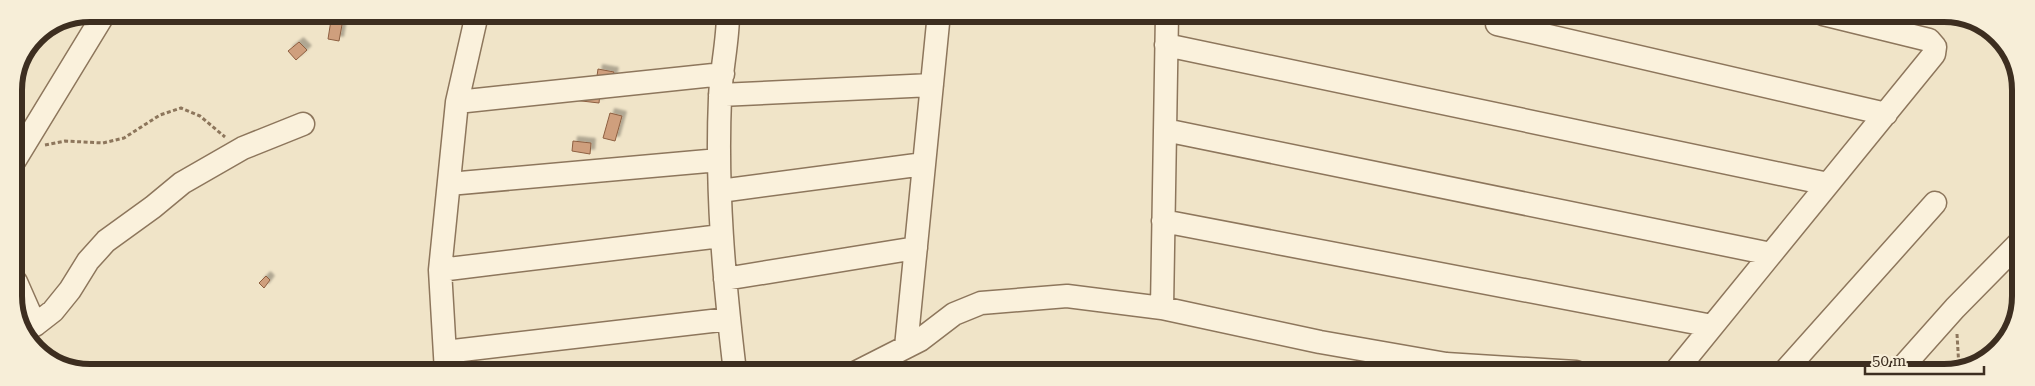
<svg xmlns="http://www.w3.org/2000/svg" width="2035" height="386" viewBox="0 0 2035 386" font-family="'Roboto Serif',serif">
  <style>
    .building { fill: #cf9f7d; stroke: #8d5f41; filter: url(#shadow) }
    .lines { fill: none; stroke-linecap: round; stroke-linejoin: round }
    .minor-casing { stroke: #8d765c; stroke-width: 25 }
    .path { stroke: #8d765c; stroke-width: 3; stroke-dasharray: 4 2.5; stroke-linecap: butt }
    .minor { stroke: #faf1dc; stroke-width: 22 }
    .rim { fill: none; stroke: #3d2e20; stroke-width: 6 }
  </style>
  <defs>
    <filter id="shadow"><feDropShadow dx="4.5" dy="-4.5" stdDeviation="1" flood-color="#0004"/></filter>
  </defs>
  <rect width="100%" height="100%" fill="#f0e4c8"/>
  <path class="building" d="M332,14h12l-5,27 -11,-2z
    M299,42l8,8 -11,10 -8,-9z
    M598,69l16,3 -2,7 -15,-3z
    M600,94l-1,9 -26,-3z
    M610,113l12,3 -7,25 -12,-3z
    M573,141l18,2 -1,11 -18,-3z
    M266,276l4,4 -6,8 -5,-5z"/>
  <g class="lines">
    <g class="minor-casing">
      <path id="minor" d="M728,14c0,28 -7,56 -8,84 -4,92 4,182 15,274
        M1497,24l389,90
        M1166,45l662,139
        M720,95l212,-10
        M457,102l266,-28
        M1165,130l606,124
        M15,160l89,-146
        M449,184l270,-24
        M720,191l204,-27
        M1163,221l549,105
        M440,270l281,-34
        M725,279l191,-31
        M16,282l19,43
        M1162,308l5,-294
        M22,324l13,1 18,-14 17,-21 18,-29 18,-20 47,-34 29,-24 61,-35 60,-24
        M906,347l32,-324 -3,-9
        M445,352l284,-33
        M446,372l-6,-102 17,-168 20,-88
        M857,372l63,-32 34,-26 27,-11 86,-7 95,12 158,34 126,22 130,8
        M1675,372l259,-318 1,-7 -6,-7 -106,-26
        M1784,372l151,-169
        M1898,372l57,-64 65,-66"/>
    </g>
    <path class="path" d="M45,145l20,-4 38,2 21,-5 36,-23 21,-7 19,8 25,21
      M1957,334l2,34
      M39,342l3,12
      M1318,372l1,-11"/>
    <use href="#minor" class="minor"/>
  </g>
  <path d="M0 0H2035V386H0ZM90 22H1944A68 68 0 0 1 2012 90V296A68 68 0 0 1 1944 364H90A68 68 0 0 1 22 296V90A68 68 0 0 1 90 22Z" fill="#f7eed8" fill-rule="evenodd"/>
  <path class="rim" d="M90 22H1944A68 68 0 0 1 2012 90V296A68 68 0 0 1 1944 364H90A68 68 0 0 1 22 296V90A68 68 0 0 1 90 22Z"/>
  <path d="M1865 366v8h119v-8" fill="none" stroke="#3d2e20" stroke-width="2.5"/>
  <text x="1872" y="366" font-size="15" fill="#3d2e20" stroke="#f7eed8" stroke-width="4" paint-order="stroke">50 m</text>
</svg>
